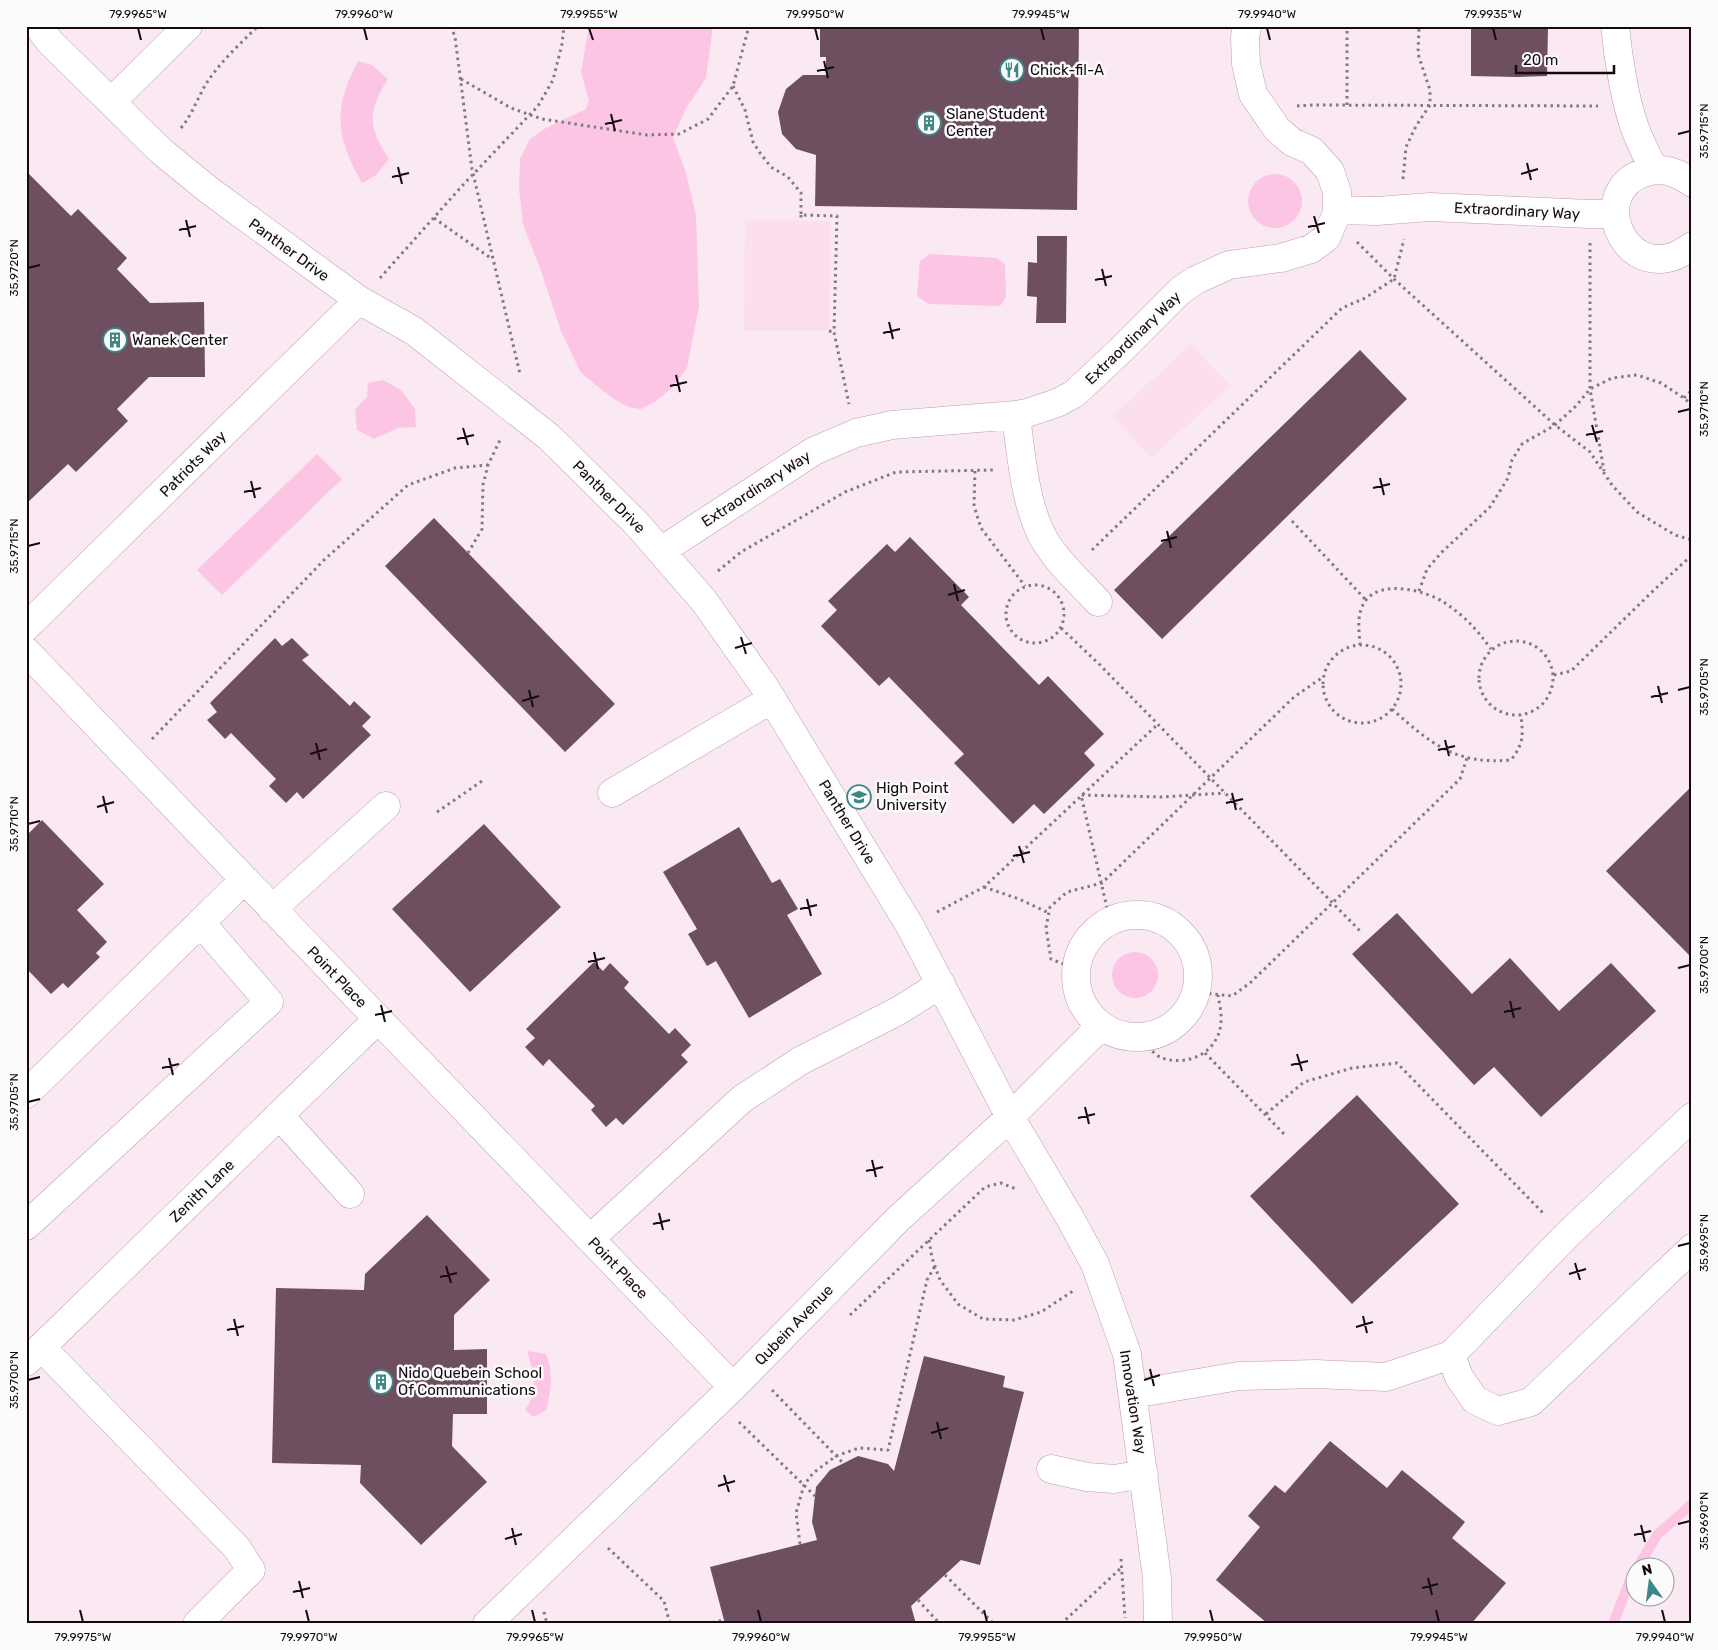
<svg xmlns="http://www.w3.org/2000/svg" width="1718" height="1650" viewBox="0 0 1718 1650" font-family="Rubik,sans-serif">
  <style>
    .built { fill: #fae8f2; fill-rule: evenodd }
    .green { fill: #fbdfee }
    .water { fill: #fcc5e3 }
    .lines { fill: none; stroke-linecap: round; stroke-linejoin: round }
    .stream { stroke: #fcc5e3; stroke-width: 10 }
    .building { fill: #6d4f60 }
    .minor-casing { stroke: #be9caf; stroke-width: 29 }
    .path { stroke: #807a7e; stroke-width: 3; stroke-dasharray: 2.5 4; stroke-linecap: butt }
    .minor { stroke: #fff; stroke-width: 28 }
    .ticks { fill: none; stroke: #160a11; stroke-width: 2 }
    .labels { text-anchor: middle; stroke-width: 5; stroke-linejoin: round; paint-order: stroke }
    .poi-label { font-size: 15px; fill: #160a11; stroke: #fbfbfb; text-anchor: start }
    .street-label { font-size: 15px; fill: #160a11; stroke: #fbfbfb }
    .neatline { fill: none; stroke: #160a11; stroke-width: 2 }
    .ticks-label { font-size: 12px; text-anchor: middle; fill: #160a11 }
  </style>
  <rect width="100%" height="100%" fill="#fbfbfb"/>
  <path class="built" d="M26,26h1666v1598h-1666zM1636,1568h30v30h-30z"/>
  <path class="green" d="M745,220l85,1 -1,110h-85z
    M1191,344l39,42 -79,72 -38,-42z"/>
  <path class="water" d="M589,26h124l-7,52 -21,32 -12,28 12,32 11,45 3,91 -12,62 -15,20 -17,14 -14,7 -13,-2 -17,-10 -30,-24 -20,-42 -20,-60 -18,-47 -4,-35 1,-30 10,-20 16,-11 40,-19 3,-8 -8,-29z
    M358,61l14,4 16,14c-21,33 -20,48 1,80l-13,16 -14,8c-27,-47 -29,-75 -4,-122z
    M1248 201a27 27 0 1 1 54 0a27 27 0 1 1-54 0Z
    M930,254l67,4 8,6 1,33 -6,9 -71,-2 -12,-8 3,-35z
    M383,380l18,10 14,19 1,18 -18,1 -24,11 -17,-9 -2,-20 12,-13 1,-14z
    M317,454l25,25 -120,116 -25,-25z
    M1112 975a23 23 0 1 1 46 0a23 23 0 1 1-46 0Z
    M527,1351l19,3c8,19 5,37 0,56l-12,7 -9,-7c14,-20 9,-37 2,-59z"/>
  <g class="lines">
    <path class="stream" d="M1637,1568l21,-34 34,-30
      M1613,1624l17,-44 6,-9"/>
  </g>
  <path class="building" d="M820,26h259l-2,184 -262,-4 1,-51 -20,-6 -14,-15 -4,-22 8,-23 17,-14h23v-18h-6z
    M1471,26h77l-1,50 -30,1 -46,-1z
    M26,171l45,45 7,-7 49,49 -10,11 33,34 54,-1 1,75h-56l-32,32 11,12 -52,51 -8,-8 -42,40z
    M1037,236h30l-1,87h-30l1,-26 -10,-1 1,-34 9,1z
    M1360,350l47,49 -245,240 -48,-49z
    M434,518l181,186 -50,48 -180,-186z
    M910,537l59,60 -8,8 78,80 9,-9 56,58 -20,19 11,12 -51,49 -10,-10 -21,20 -59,-61 10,-9 -75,-77 -10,9 -58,-60 16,-16 -9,-9 59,-57 8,8z
    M275,638l7,8 10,-8 17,17 -7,5 48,46 4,-5 17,16 -9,9 9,9 -68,64 -6,-7 -11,11 -17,-17 7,-7 -45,-46 -6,6 -18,-19 10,-8 -7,-9z
    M1692,786v172l-86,-87z
    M42,820l62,64 -27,26 30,32 -11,11 4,4 -32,31 -5,-5 -12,11 -25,-26v-132z
    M484,824l77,83 -91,85 -78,-83z
    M739,827l33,56 8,-4 18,30 -11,6 35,59 -73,44 -33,-57 -9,5 -19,-32 9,-5 -34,-57z
    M1397,913l75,81 38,-36 49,53 52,-48 45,48 -115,106 -47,-50 -20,18 -122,-131z
    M594,962l9,9 7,-8 19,19 -5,6 45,46 6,-6 16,17 -10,10 7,7 -65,63 -7,-7 -10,9 -15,-17 4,-4 -46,-47 -6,7 -18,-19 10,-9 -9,-9z
    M1357,1095l102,109 -107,100 -102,-108z
    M427,1215l63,65 -36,35v35l33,-1v65h-34l-1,32 35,36 -66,63 -61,-62 1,-18 -89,-2 4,-175 88,2 1,-16z
    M924,1356l81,20 -2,11 21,5 -44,173 -19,-5 -50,46 5,18h-191l-15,-57 107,-27 -5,-18 4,-35 14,-17 28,-14 30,8 6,7z
    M1330,1441l57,47 15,-18 63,52 -13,16 54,45 -35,41h-203l-52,-44 44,-53 -12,-11 27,-31 10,8z"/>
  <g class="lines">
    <g class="minor-casing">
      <path id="minor" d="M38,26l12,16 111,109 49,40 149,109 55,31 135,106 88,87 67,77 60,85 146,240 100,191 60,101 25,46 32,90 30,224 1,46
        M1615,26c3,31 10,76 21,105 5,13 12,26 18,39
        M111,102l77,-76
        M1692,183c-14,-11 -29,-16 -46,-11 -64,19 -18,123 46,74
        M1337,210l40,1 53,-4 160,7h25
        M1016,415c5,39 9,92 29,126 14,23 35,41 53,61
        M661,551l153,-100 42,-18 36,-8 124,-10 11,-2 30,-10 17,-9 47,-44 60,-60 15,-10 33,-15 52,-7 30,-9 15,-11 11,-25v-21l-7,-21 -18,-20 -20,-9 -15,-13 -24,-35 -7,-30 -1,-27 2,-11
        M26,627l333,-327
        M26,651l352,368 355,368
        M612,793l160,-94
        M272,909l114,-103
        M1076 976a61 61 0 1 1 122 0a61 61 0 1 1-122 0Z
        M26,1094l218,-214
        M279,1115l71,79
        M26,1226l243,-224 -68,-79
        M590,1239l152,-140 58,-38 98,-50 43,-27
        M41,1347l196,201 14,22 -54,54
        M1451,1355l8,22 16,23 23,11 33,-9 161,-154
        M26,1362l352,-343
        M1133,1394l106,-18 76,-2 71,3 65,-22 116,-120 125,-118
        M1051,1469l36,8 27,2 30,-5
        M487,1624l246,-237 164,-167 113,-103 91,-91"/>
    </g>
    <path class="path" d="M451,26l4,11 17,132 48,205
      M461,79l50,29 31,11 105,16 32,-1 29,-15 25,-33 16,-60
      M733,86l12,24 8,32 7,11 11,14 17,10 13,16v22l36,1 -3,116 15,72
      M1347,105v-79
      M1297,106l15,-1 286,1
      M181,128c11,-13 16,-29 25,-44 13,-21 34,-40 52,-58
      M1403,179l3,-32 10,-21 14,-21v-15l-12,-36 1,-28
      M801,215v6
      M434,218l58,41
      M1357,242l37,37 161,146 35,27 22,33 25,27 38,23 17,5
      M1590,243v146l14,82
      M380,278l82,-92 76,-80 15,-26 9,-36 2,-18
      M829,331l5,1
      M1684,398l8,-8
      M975,471l-1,35 7,22 44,58
      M1292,521l74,79
      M1092,550l250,-242 23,-10 29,-19 10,-40
      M468,553l14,-24 1,-44 5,-20 13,-27
      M718,571l23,-19 104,-60 51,-20 97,-2
      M1006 614a29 29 0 1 1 58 0a29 29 0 1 1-58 0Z
      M1419,591l8,-22 15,-17 48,-45 18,-29 4,-18 10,-16 33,-19 21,-19 14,-17 22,-11 25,-3 24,8 23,15 8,7
      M1061,628l38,36 263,269
      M1479 678a37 37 0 1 1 74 0a37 37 0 1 1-74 0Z
      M1360,645c-1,-15 -4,-32 6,-45 17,-21 61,-9 79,3 21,14 32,27 46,46
      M1323 684a39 39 0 1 1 78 0a39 39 0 1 1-78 0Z
      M1554,675l17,-4 83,-81 38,-35
      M1392,709c39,35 64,56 119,51 13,-17 12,-24 10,-45
      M152,739l172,-179 84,-75 47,-17 33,-3
      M437,812l45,-31
      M984,887l35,12 30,14
      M937,912l47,-25 174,-163
      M1110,921l-29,-126 81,2 63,-4
      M1076,969l-25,-10 -5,-31 4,-21 17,-15 35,-9 192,-186 29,-20
      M1196,992l36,4 18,-13 210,-204 7,-21
      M1139,1037c6,6 15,18 23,21 27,9 57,-6 59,-36 1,-9 -2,-19 -3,-27
      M1205,1053l80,82
      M1266,1114l38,-32 48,-14 45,-5 148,152
      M929,1240l3,18 8,22 18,24 25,15 31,1 27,-8 32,-21
      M850,1315l135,-128 16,-4 15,6
      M772,1390l71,73
      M739,1422l76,74
      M800,1544l-4,-31 8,-28 9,-12 23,-17 23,-8 29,2 39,-170 8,-14
      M608,1548l56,53 6,23
      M1121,1559l4,59
      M945,1575l49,49
      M918,1600l22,24
      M544,1612l3,12
      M706,1624l18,-4
      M1061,1624l60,-56"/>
    <use href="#minor" class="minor"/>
  </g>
  <path class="ticks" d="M138,28l3,12M364,28l3,12M589,28l4,12M815,28l3,12M1041,28l3,12M1267,28l3,12M1493,28l3,12M824,61l4,17M817,71l17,-4M611,114l4,17M605,124l17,-4M1678,134l12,-3M1527,163l4,17M398,167l4,17M1521,174l17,-5M392,177l17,-4M1314,216l5,17M186,220l4,17M1308,227l17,-4M179,230l17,-4M28,268l12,-3M1102,269l4,17M1095,280l17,-4M889,322l4,17M883,333l17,-4M676,375l4,17M670,386l17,-4M1678,412l12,-3M1592,425l5,17M463,428l5,17M1586,435l17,-4M457,439l17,-4M1380,478l4,17M251,481l4,17M1373,488l17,-4M244,492l17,-4M1167,531l4,17M1161,541l16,-4M28,546l12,-3M954,584l4,17M948,595l17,-5M741,637l5,17M735,648l17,-5M1658,686l4,17M529,690l4,17M1678,690l12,-3M1651,697l17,-4M522,701l17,-5M1445,740l4,16M316,743l4,17M1438,750l17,-4M310,754l17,-5M1232,793l4,17M103,796l4,17M1226,803l17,-4M97,807l17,-5M28,824l12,-3M1019,846l5,17M1013,856l17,-4M807,899l4,17M800,909l17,-4M594,952l4,17M588,962l17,-4M1678,968l12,-3M1510,1001l4,17M381,1005l4,17M1504,1012l17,-4M375,1015l17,-4M1297,1054l5,17M169,1058l4,17M1291,1065l17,-4M162,1068l17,-4M28,1102l12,-3M1085,1107l4,17M1078,1118l17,-4M872,1160l4,17M866,1171l17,-4M659,1213l4,17M653,1224l17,-4M1678,1246l12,-3M1575,1263l5,17M446,1266l5,17M1569,1274l17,-5M440,1277l17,-4M1363,1316l4,17M234,1319l4,17M1356,1327l17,-5M227,1330l17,-4M1150,1369l4,17M28,1380l12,-3M1144,1380l16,-5M937,1422l4,17M931,1433l17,-5M724,1475l5,17M718,1486l17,-5M1678,1524l12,-3M1641,1525l4,17M512,1528l4,17M1634,1535l17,-4M505,1539l17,-5M1428,1578l4,17M299,1581l4,17M1422,1588l16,-4M293,1592l17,-4M80,1610l3,12M306,1610l3,12M532,1610l3,12M758,1610l3,12M984,1610l3,12M1210,1610l3,12M1436,1610l3,12M1662,1610l3,12"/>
  <defs>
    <g id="restaurant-ring" transform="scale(1.25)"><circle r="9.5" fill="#fbfbfb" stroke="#3f8786" stroke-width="1.5"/><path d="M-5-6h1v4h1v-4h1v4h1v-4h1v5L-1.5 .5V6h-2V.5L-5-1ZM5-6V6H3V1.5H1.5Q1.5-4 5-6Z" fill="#3f8786"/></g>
    <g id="building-ring" transform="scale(1.25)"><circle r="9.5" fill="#fbfbfb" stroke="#3f8786" stroke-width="1.5"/><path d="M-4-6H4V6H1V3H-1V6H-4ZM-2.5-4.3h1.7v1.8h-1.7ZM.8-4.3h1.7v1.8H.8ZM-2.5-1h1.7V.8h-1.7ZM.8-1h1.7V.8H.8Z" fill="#3f8786"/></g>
    <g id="university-ring" transform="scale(1.25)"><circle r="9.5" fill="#fbfbfb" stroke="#3f8786" stroke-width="1.5"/><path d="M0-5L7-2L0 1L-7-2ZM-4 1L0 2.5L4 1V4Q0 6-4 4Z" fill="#3f8786"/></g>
  </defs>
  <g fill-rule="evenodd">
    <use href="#restaurant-ring" x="1012" y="70"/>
    <use href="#building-ring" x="929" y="123"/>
    <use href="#building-ring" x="115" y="340"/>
    <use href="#university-ring" x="859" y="797"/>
    <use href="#building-ring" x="381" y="1382"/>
  </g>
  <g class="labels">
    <g class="poi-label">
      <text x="1030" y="75">Chick-fil-A</text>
      <text x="946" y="119">Slane Student<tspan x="946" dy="17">Center</tspan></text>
      <text x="132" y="345">Wanek Center</text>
      <text x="876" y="793">High Point<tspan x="876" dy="17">University</tspan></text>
      <text x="398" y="1378">Nido Quebein School<tspan x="398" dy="17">Of Communications</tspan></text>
    </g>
    <g class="street-label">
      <text transform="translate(1517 211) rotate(3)" y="5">Extraordinary Way</text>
      <text transform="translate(289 250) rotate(36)" y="5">Panther Drive</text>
      <text transform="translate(1133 338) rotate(-44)" y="5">Extraordinary Way</text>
      <text transform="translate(193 464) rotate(-45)" y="5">Patriots Way</text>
      <text transform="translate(756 489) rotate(-33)" y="5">Extraordinary Way</text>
      <text transform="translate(609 497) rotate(45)" y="5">Panther Drive</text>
      <text transform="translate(847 822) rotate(59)" y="5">Panther Drive</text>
      <text transform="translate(337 977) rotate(46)" y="5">Point Place</text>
      <text transform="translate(202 1191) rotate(-44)" y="5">Zenith Lane</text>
      <text transform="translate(618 1268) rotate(46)" y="5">Point Place</text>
      <text transform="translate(794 1325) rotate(-46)" y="5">Qubein Avenue</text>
      <text transform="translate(1133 1402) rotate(81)" y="5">Innovation Way</text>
    </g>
  </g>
  <rect width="1718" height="1650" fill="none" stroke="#fbfbfb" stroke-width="55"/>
  <g transform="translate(1650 1582) rotate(346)"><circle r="24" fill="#fbfbfb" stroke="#9f9b9d"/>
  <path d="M0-4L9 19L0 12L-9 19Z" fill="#3f8786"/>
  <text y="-8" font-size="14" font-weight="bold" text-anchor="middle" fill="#160a11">N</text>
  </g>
  <path d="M1516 65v8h98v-8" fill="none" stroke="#160a11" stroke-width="2.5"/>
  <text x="1523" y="65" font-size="15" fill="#160a11" stroke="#fbfbfb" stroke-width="4" paint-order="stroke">20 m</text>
  <rect x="28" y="28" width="1662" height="1594" class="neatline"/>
  <g class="ticks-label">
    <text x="138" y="18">79.9965°W</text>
    <text x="364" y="18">79.9960°W</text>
    <text x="589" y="18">79.9955°W</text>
    <text x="815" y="18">79.9950°W</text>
    <text x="1041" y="18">79.9945°W</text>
    <text x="1267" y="18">79.9940°W</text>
    <text x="1493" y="18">79.9935°W</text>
    <text transform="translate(1704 131) rotate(-90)" y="4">35.9715°N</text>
    <text transform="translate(14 268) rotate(-90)" y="4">35.9720°N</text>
    <text transform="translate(1704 409) rotate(-90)" y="4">35.9710°N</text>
    <text transform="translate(14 546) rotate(-90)" y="4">35.9715°N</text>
    <text transform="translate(1704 687) rotate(-90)" y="4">35.9705°N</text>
    <text transform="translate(14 824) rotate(-90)" y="4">35.9710°N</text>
    <text transform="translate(1704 965) rotate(-90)" y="4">35.9700°N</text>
    <text transform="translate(14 1102) rotate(-90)" y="4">35.9705°N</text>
    <text transform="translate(1704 1243) rotate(-90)" y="4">35.9695°N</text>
    <text transform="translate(14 1380) rotate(-90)" y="4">35.9700°N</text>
    <text transform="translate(1704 1521) rotate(-90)" y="4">35.9690°N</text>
    <text x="83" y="1641">79.9975°W</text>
    <text x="309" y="1641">79.9970°W</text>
    <text x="535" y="1641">79.9965°W</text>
    <text x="761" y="1641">79.9960°W</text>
    <text x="987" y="1641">79.9955°W</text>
    <text x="1213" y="1641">79.9950°W</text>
    <text x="1439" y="1641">79.9945°W</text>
    <text x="1665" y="1641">79.9940°W</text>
  </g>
</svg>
